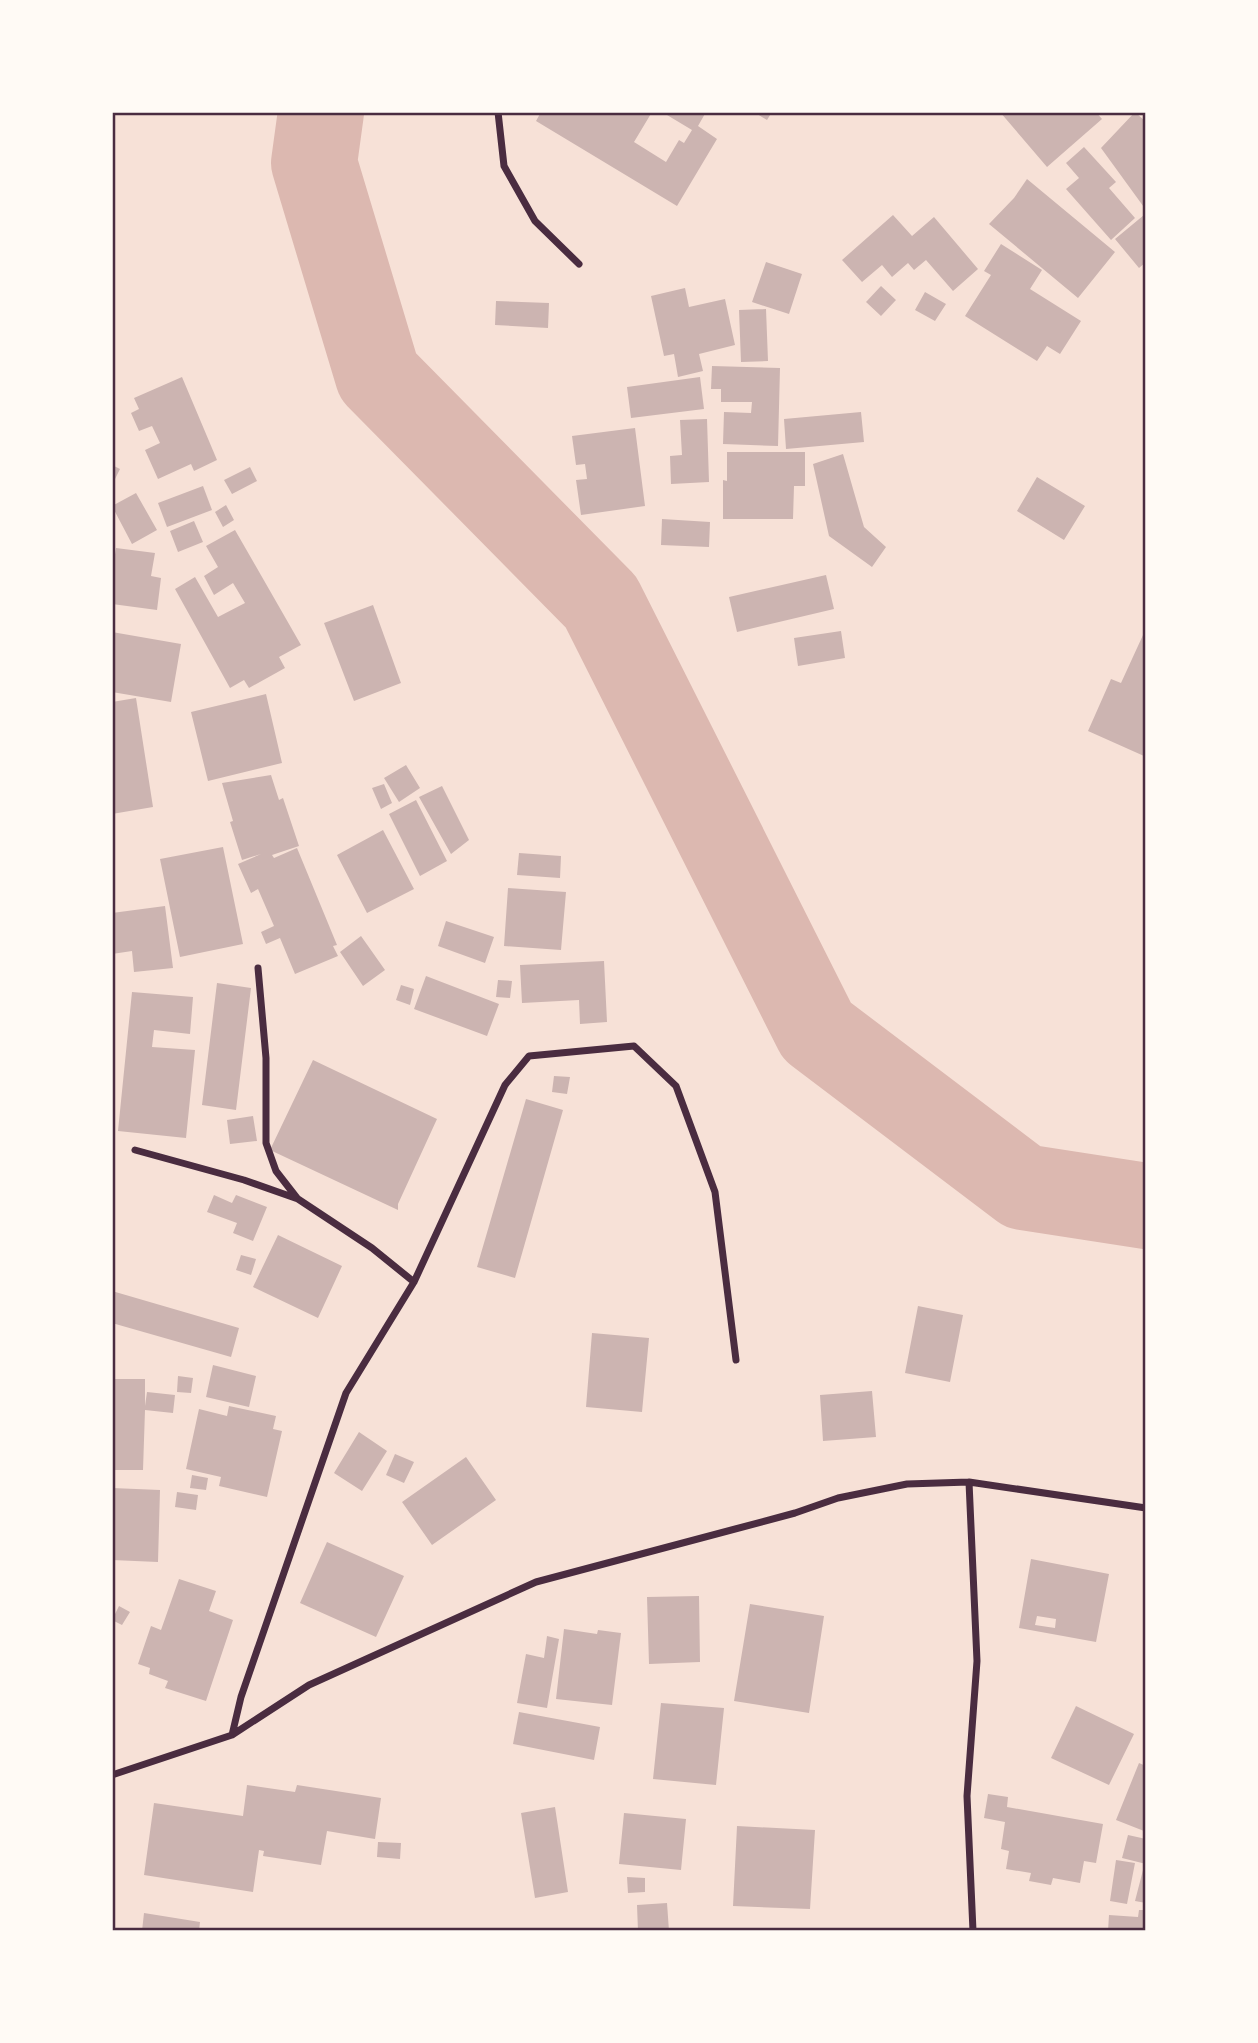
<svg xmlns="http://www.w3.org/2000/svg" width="1258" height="2043" viewBox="0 0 1258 2043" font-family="Montserrat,sans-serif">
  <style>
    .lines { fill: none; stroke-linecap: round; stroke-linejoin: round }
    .river { stroke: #dcb8b0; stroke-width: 86 }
    .building { fill: #ccb4b1; fill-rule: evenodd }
    .minor { stroke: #4a2c40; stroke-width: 7 }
    .neatline { fill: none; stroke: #4a2c40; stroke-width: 2.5 }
  </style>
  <rect width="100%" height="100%" fill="#f7e1d7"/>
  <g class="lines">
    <path class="river" d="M321,112l-7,51 64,213 223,226 216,429 206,156 123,19"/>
  </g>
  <path class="building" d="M541,112h111l-18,30 32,20 13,-22 5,3 8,-13 -30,-18h44l-8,14 19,13 -40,67 -141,-85z
    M754,112h18l-5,8z
    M1000,112h96l6,7 -55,48z
    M1135,112l11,10v88l-45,-62z
    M1084,147l32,35 -7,6 26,30 -24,22 -45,-51 13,-11 -13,-15z
    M1027,179l88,73 -37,46 -89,-74 25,-26z
    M893,215l19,21 22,-19 44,52 -25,22 -27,-31 -12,10 -6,-7 -16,14 -10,-12 -20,17 -20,-22z
    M1144,215l2,3v44l-7,6 -24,-29z
    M1001,244l41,26 -12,19 51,32 -21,33 -13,-8 -10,15 -72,-45 26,-41 -7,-4z
    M766,262l36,12 -13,40 -37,-12z
    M881,286l15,14 -15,16 -15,-14z
    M685,288l4,19 36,-8 10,46 -36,9 4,17 -25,6 -4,-23 -10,2 -13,-60z
    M925,292l21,12 -11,17 -20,-11z
    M496,301l53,2 -1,25 -53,-3z
    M766,309l2,52 -27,1 -2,-52z
    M712,366l68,2 -2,78 -55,-2 1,-32 27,1 1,-11h-31v-13h-10z
    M182,377l35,83 -23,11 -3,-7 -33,15 -13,-29 15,-7 -8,-17 -13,5 -8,-18 8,-4 -5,-11z
    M700,377l4,32 -73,9 -4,-31z
    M861,412l3,30 -78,7 -2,-30z
    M707,419l2,63 -38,2 -1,-28 12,-1 -2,-35z
    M635,428l10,78 -64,9 -5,-35 11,-1 -2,-15 -9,1 -4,-29z
    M727,452h78v34h-11l-1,33h-70v-39l4,1z
    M843,454l21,73 22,20 -14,20 -43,-31 -16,-72z
    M112,465l8,4 -8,16z
    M250,467l7,14 -25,13 -8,-14z
    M1037,477l48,29 -21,34 -47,-29z
    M203,486l9,24 -45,17 -9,-24z
    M136,493l21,37 -25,14 -20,-38z
    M226,505l8,15 -11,7 -8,-15z
    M662,519l48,3 -1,25 -48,-2z
    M194,521l9,21 -25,10 -8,-21z
    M235,530l66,115 -22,12 6,11 -36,20 -5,-8 -14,8 -55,-99 20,-12 23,40 27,-14 -12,-20 -19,12 -10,-19 14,-9 -12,-21z
    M116,548l39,5 -4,23 10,2 -4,32 -45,-6v-30z
    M826,575l8,34 -97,23 -8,-35z
    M373,605l28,78 -47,18 -30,-78z
    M841,631l4,27 -47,8 -4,-28z
    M112,632l69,12 -10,58 -59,-10z
    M1143,635l3,1v116l-2,4 -56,-25 23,-52 10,4z
    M266,694l16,69 -74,18 -17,-69z
    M136,698l17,109 -41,7v-112z
    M406,765l14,23 -21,14 -15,-24z
    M271,775l8,25 4,-2 16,48 -27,9 2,3 23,-10 40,97 -4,1 5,10 -43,18 -15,-36 -14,6 -5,-12 13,-6 -16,-37 -7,4 -13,-29 23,-10 -19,6 -12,-38 3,-1 -11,-38z
    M384,784l8,19 -11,6 -9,-21z
    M442,786l27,54 -18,14 -32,-57z
    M416,800l31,61 -27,15 -31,-62z
    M383,830l31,59 -47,24 -30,-58z
    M223,847l20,97 -63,13 -20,-98z
    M519,853l42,3 -1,22 -43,-3z
    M508,888l58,4 -5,58 -57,-4z
    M165,906l8,62 -39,4 -2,-21 -20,3v-41z
    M446,921l48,16 -9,26 -47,-17z
    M361,936l24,34 -22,16 -23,-34z
    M604,961l3,61 -27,2 -1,-24 -57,3 -2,-38z
    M426,976l73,28 -12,32 -73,-27z
    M498,980l14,1 -2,17 -14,-1z
    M217,983l34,5 -15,122 -34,-5z
    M401,985l13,4 -4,16 -14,-5z
    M132,992l61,5 -3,37 -36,-4 -2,17 43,3 -9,88 -68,-7z
    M313,1060l124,59 -39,85v6l-128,-60z
    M554,1076l16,1 -3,17 -15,-2z
    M526,1099l37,11 -48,168 -38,-11z
    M253,1116l4,25 -27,3 -3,-24z
    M214,1195l18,8 4,-8 31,12 -14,34 -20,-8 4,-10 -30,-11z
    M278,1235l64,31 -24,52 -65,-31z
    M241,1255l15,4 -5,16 -15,-5z
    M112,1291l127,37 -8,29 -119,-34z
    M918,1306l45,9 -13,67 -45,-9z
    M592,1333l57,5 -7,74 -56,-5z
    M213,1365l43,11 -7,31 -43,-10z
    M178,1376l15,2 -2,15 -14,-1z
    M112,1379h33v27l2,-14 28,3 -2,18 -28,-3 -2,60h-31z
    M872,1391l4,46 -53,4 -3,-46z
    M229,1406l47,10 -3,13 9,2 -15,66 -48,-11 2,-9 -35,-8 13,-60 28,7z
    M359,1432l28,19 -25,40 -28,-18z
    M395,1454l19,8 -10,21 -18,-8z
    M466,1457l30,43 -64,45 -30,-43z
    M192,1475l16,3 -2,12 -16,-2z
    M112,1488l48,2 -2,72 -46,-2z
    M177,1492l21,3 -2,15 -21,-3z
    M327,1542l77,34 -28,61 -76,-34z
    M1031,1559l78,15 -13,68 -77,-14zM1037,1616l19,3 -1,9 -20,-3z
    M179,1579l37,12 -7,20 24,9 -27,81 -41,-13 3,-7 -19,-7 1,-6 -12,-4 13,-38 10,4z
    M699,1596l1,66 -51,2 -2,-67z
    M750,1604l74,12 -15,97 -75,-12z
    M119,1606l11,6 -8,13 -10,-5z
    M564,1629l33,5 1,-4 23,3 -9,72 -56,-6z
    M547,1636l12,3 -12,69 -30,-5 9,-49 18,4z
    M661,1703l63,5 -8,77 -63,-6z
    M1076,1706l58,28 -25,51 -58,-27z
    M519,1712l81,15 -6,33 -81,-16z
    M1139,1763l7,3v60l-2,5 -28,-11z
    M247,1785l48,7 2,-7 84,13 -6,41 -48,-8 -6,34 -58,-9 1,-5 -5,-1 -6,42 -109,-17 10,-72 89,13z
    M988,1794l20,3 -1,10 96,17 -7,39 -12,-2 -4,22 -27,-5 -2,7 -22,-4 2,-8 -25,-4 3,-18 -8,-2 4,-27 -21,-4z
    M555,1807l13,85 -33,6 -14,-85z
    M624,1813l62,6 -5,51 -62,-6z
    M737,1826l78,4 -5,79 -77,-3z
    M1128,1835l18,4v25l-24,-6z
    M378,1842l23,1 -1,16 -23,-2z
    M1116,1860l19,3 -8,41 -17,-3z
    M1143,1870l3,1v32l-11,-2z
    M627,1877l18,1v14l-17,1z
    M667,1903l2,28h-31l-1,-26z
    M1139,1910h7v21h-38l1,-16 29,2z
    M144,1913l56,9 -1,9h-57z"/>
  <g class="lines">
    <path class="minor" d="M498,112l6,54 31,55 44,43
      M258,968l8,90v85l10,28 21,27
      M135,1150l109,30 54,19 74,49 42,34
      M969,1482l8,179 -10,135 6,135
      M232,1735l9,-38 105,-304 68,-111 91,-197 24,-29 105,-10 42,40 39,106 21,168
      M112,1775l120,-40 77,-50 227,-103 259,-69 43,-15 69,-14 62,-2 177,26"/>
  </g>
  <rect width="1258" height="2043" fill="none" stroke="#fffaf5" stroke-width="228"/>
  <rect x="114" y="114" width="1030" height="1815" class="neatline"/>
</svg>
